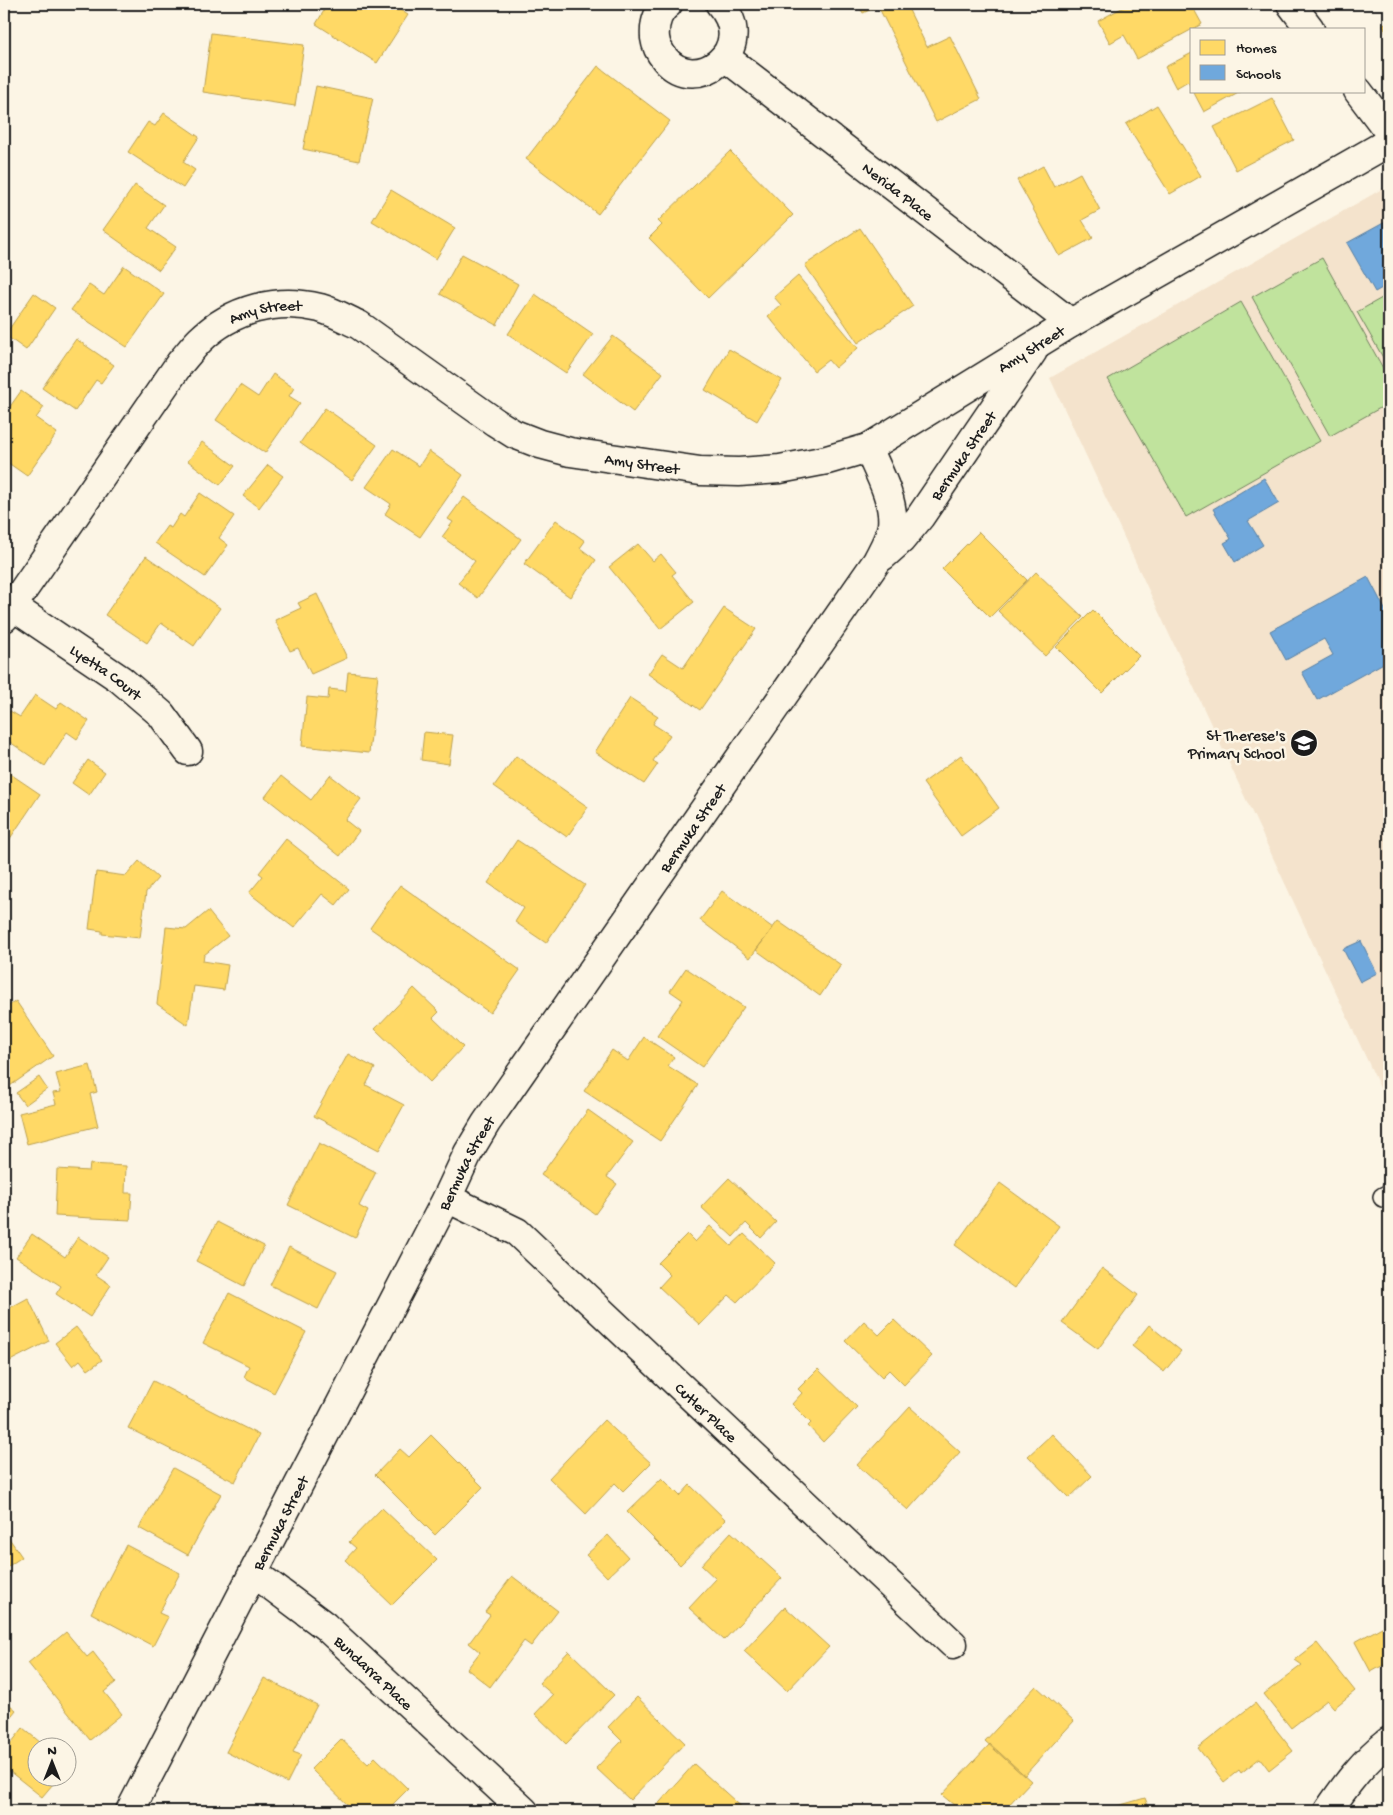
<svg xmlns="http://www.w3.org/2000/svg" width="1393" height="1815" viewBox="0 0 1393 1815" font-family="'Gochi Hand',sans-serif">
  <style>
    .built { fill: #f4e3cc }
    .green { fill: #c0e39d; stroke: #6e805c }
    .homes { fill: #ffd966; stroke: #bba050 }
    .schools { fill: #6fa8dc; stroke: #567ea2 }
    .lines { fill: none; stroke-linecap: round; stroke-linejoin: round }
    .lane-casing { stroke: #1c1c1c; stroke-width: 22 }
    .street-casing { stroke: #1c1c1c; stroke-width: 31 }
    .lane { stroke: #fcf5e5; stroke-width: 19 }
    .street { stroke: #fcf5e5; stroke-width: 28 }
    .labels { text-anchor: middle; stroke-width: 5; stroke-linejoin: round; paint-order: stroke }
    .street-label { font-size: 16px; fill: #1c1c1c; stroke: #fcf5e5 }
    .poi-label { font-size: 16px; fill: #1c1c1c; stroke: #fcf5e5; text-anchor: end }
  </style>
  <rect width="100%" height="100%" fill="#fcf5e5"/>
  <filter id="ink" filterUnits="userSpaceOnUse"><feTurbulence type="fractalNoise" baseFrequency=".02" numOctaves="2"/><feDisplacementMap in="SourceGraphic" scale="10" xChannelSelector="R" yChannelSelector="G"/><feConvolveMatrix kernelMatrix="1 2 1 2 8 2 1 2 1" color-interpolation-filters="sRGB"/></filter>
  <g filter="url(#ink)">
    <path class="built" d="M1389,185v922l-339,-729z"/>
    <path class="green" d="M1322,258l67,121v24l-59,33 -78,-139z
      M1389,294v74l-32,-56z
      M1241,302l79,139 -134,76 -78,-138z"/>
    <path class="homes" d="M328,4h63l17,11 -31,48 -61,-39z
      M858,4h48l21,43 23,-11 31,63 -45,23 -58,-116 -15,7z
      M1129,4h62l11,20 -65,35 -13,-24 -14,8 -12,-22z
      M1389,22v16l-6,-13z
      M211,33l93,12 -9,61 -92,-14z
      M1192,53v35l-4,-7 -12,7 -11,-21z
      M598,66l72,55 -72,93 -72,-55z
      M316,86l57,12 -14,63 -56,-12z
      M1193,91h49l-38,21z
      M1272,98l22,42 -58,30 -22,-43z
      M1157,105l44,71 -31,18 -44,-70z
      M164,113l35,24 -16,25 12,8 -12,18 -55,-36 20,-30 7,4z
      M730,151l63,64 -85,83 -59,-60 13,-13 -4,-4z
      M1043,166l11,21 26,-14 20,37 -18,10 11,18 -34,18 -42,-76z
      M135,185l29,20 -16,23 28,19 -17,23 -56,-40z
      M391,190l64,38 -19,31 -64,-38z
      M860,228l53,78 -55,37 -53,-78z
      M462,254l56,30 -21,41 -57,-31z
      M124,266l40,28 -37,53 -56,-37 18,-25 15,10z
      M798,276l60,72 -23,20 -7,-8 -14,11 -46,-55 13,-11 -7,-8z
      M34,293l21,15 -29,42 -21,-15z
      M535,294l58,40 -27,39 -58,-39z
      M613,336l50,37 -30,39 -50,-38z
      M76,339l38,26 -13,18 -5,-3 -21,31 -33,-23z
      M729,349l53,31 -25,41 -52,-31z
      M273,374l21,14 -5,8 11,7 -35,50 -49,-33 24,-35 18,12z
      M21,391l23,16 -8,11 21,15 -30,43 -23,-16v-45z
      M325,408l52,37 -25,35 -52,-37z
      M202,442l33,24 -15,19 -32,-24z
      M393,449l26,17 10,-15 34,24 -43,62 -35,-23 6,-10 -25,-17z
      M268,465l15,11 -24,32 -16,-12z
      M200,493l34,23 -15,22 9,7 -23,32 -50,-34 12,-17 4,2 9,-14 4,3z
      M464,497l57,42 -43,59 -20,-15 17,-22 -33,-24 11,-15 -5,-3z
      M556,520l29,21 -5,7 16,12 -26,37 -46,-33z
      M979,532l48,48 -37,37 -48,-48z
      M638,544l15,17 8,-7 15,18 -4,3 22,27 -34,27 -51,-62z
      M146,556l74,52 -26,38 -33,-23 -14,20 -42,-28z
      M1036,572l47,45 -38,39 -47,-45z
      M317,594l30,64 -36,16 -13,-26 -8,3 -15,-31 26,-12 -3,-5z
      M724,608l32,21 -56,81 -52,-36 14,-20 21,14z
      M1093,610l46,46 -37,37 -46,-46z
      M348,672l30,3 -9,78 -67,-7 5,-49 21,2 1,-10 17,2z
      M35,695l21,14 5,-7 28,19 -12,18 -10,-7 -22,34 -41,-28v-18l6,-9 10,6z
      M630,698l28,18 -5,8 17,11 -17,26 5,3 -14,20 -49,-32z
      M424,732l29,3 -4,29 -28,-4z
      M961,755l38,53 -38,28 -38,-53z
      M516,756l72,51 -21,30 -73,-51z
      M88,760l17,12 -16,23 -17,-12z
      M6,771l34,23 -33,49 -3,-3v-66z
      M330,775l31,24 -16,21 14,11 -19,25 -75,-59 16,-21 30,24z
      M286,839l63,50 -13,16 -14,-11 -28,34 -45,-35 14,-17 -4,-3z
      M517,840l68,45 -39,58 -31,-21 9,-14 -36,-25z
      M139,861l19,17 -12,14 -6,46 -38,-4v-3l-13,-2 7,-57 30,4z
      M400,885l120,85 -30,43 -120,-85z
      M722,891l51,37 -23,30 -50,-38z
      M208,911l20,25 -24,19 -1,6 25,4 -4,25 -30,-4 -6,39 -31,-21 9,-77 20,2z
      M778,921l63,44 -21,31 -64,-46z
      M686,968l58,39 -42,60 -45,-31 26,-36 -13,-9z
      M414,988l25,24 -6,6 30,29 -33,35 -55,-53z
      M16,1001l37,55 -49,34v-48l4,-3 -4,-5v-25z
      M644,1037l30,20 -6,9 30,19 -38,56 -76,-50 28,-41 16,11z
      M348,1054l27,14 -9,17 38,20 -25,45 -65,-34z
      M90,1065l7,27 -7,2 8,32 -71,18 -8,-31 37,-9 -3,-11 8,-1 -5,-18z
      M39,1077l8,12 -22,16 -9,-12z
      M588,1110l45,32 -26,35 10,7 -22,30 -54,-39z
      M319,1143l57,29 -17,34 9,5 -13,27 -67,-33z
      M90,1164l36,2 -1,27h7l-2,27 -75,-4 2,-47 32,2z
      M729,1178l47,44 -15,16 -15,-15 -13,14 -32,-30z
      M1000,1183l59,43 -45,62 -59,-43z
      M217,1222l47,24 -20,40 -48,-25z
      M710,1226l21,20 13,-12 31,29 -38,39 -8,-7 -29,30 -41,-38 11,-12 -12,-12 29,-29 8,8z
      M32,1234l33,23 13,-20 30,20 -12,18 15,10 -21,32 -34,-23 5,-8 -45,-29z
      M289,1247l48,24 -19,38 -48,-24z
      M1102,1268l36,27 -40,54 -36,-26z
      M229,1293l77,39 -32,61 -30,-16 5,-11 -46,-23z
      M28,1298l21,43 -45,23v-53z
      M894,1320l38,36 -28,29 -15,-15 -7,7 -37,-36 19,-20 15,14z
      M1149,1325l32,26 -17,21 -32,-26z
      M76,1327l26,33 -14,10 -8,-10 -7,6 -18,-23z
      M818,1369l39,38 -34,35 -15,-16 3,-3 -19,-19 10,-11 -4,-4z
      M153,1381l106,54 -24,47 -107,-54z
      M910,1407l50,45 -52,58 -51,-45z
      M604,1420l47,43 -28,28 -8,-8 -29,31 -37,-36z
      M1052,1434l40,42 -23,22 -41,-42z
      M431,1435l52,52 -48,48 -60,-60 25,-26 9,8z
      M173,1468l48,26 -33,61 -49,-27z
      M662,1478l18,18 10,-11 36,35 -46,45 -53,-53z
      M382,1508l55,52 -45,45 -47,-45 11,-12 -7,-6z
      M4,1531l18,26 -18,12z
      M731,1532l51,46 -58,62 -35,-32 27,-29 -15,-14z
      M608,1535l20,22 -21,20 -21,-22z
      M126,1545l54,28 -21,40 9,4 -15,29 -62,-33z
      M512,1576l46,35 -27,35 -7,-5 -34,46 -23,-18 13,-17 -11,-9 21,-28 -5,-3z
      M785,1607l44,40 -42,44 -43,-40z
      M1389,1623v39l-18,10 -16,-30z
      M66,1632l21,25 6,-5 23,30 -12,10 18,22 -32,26 -62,-77z
      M1317,1643l38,48 -21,17 -7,-8 -36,28 -27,-34 38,-29 -7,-5z
      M569,1651l45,44 -48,49 -31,-30 18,-19 -14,-12z
      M264,1678l53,27 -24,47 8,3 -14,28 -61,-31z
      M1036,1686l38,35 -50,55 -39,-35z
      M637,1697l48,46 -55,57 -34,-32 26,-27 -14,-14z
      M4,1700l12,10 -12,15z
      M1255,1703l38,48 -24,19 -9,-12 -19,15 -2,-3 -15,12 -26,-34z
      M23,1728l24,20h-9v30h20l-16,19 -38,-30v-15z
      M341,1739l27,25 7,-7 33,32 -22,22h-32l-43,-42z
      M990,1744l41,37 -28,30h-42l-19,-16z
      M694,1764l52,47h-94z
      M1145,1798l5,13h-50z"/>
    <path class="schools" d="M1389,220v64l-14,8 -28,-49z
      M1264,478l15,25 -31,18 15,24 -28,17 -11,-19 7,-4 -18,-30z
      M1368,577l21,40v43l-72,40 -15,-28 31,-17 -9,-16 -38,21 -16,-29z
      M1361,941l16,32 -17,9 -17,-33z"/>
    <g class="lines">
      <g class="lane-casing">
        <path id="lane" d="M1383,1197l6,-3"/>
      </g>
      <g class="street-casing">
        <g id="street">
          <path d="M668,4c-11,8 -14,21 -13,34 1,8 5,15 10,21 30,37 95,-9 55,-55"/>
          <path d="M1291,4l19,25"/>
          <path id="s1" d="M725,57l346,266"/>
          <path d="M1358,91l31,41"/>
          <path id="s2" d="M883,556l18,-16 19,-23 113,-166"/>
          <path id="s3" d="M12,606l108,73 41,35 27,37"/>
          <path id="s4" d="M4,618l176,-255c7,-8 13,-16 20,-23 32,-31 77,-43 120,-32 14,4 26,11 39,17l136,97 19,12 26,10 30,8 130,19 39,1 41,-3 47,-9 41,-12 203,-125 318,-181"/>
          <path id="s5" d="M447,1198l70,34 436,412"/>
          <path id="s6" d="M254,1573l71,53 199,185"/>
          <path id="s7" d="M130,1811l317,-613 21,-45 18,-30 391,-562c6,-12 13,-23 15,-36 3,-24 -15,-56 -24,-77"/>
          <path d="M1328,1811c17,-25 36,-51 61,-70"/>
        </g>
      </g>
      <use href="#lane" class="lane"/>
      <use href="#street" class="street"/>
    </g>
  </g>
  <defs>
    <g id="school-disc" transform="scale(1.4375)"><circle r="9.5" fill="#1c1c1c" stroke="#fcf5e5"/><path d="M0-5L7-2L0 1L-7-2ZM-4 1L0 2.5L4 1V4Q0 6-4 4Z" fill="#fff"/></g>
  </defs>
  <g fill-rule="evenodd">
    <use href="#school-disc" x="1304" y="743"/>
  </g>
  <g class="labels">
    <g class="street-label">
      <text dy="6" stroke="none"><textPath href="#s1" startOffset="219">Nerida Place</textPath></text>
      <text dy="6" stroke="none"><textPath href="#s4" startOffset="414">Amy Street</textPath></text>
      <text dy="6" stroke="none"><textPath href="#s4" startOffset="1254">Amy Street</textPath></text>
      <text dy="6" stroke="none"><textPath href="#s2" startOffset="129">Bermuka Street</textPath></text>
      <text dy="6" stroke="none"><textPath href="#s4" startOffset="834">Amy Street</textPath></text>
      <text dy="6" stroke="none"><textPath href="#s3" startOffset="115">Lyetta Court</textPath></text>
      <text dy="6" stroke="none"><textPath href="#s7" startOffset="1135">Bermuka Street</textPath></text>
      <text dy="6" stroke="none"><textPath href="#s7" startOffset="730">Bermuka Street</textPath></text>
      <text dy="6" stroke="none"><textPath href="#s5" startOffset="339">Cutler Place</textPath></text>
      <text dy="6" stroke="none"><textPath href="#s7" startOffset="325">Bermuka Street</textPath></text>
      <text dy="6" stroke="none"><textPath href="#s6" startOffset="156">Bundarra Place</textPath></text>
    </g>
    <g class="poi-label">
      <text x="1285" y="740">St Therese's<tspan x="1285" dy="18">Primary School</tspan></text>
    </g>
  </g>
  <rect width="1393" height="1815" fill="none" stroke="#fcf5e5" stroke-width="20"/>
  <rect x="10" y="10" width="1373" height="1795" fill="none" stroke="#1c1c1c" stroke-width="2" filter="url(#ink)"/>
  <rect x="1190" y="28" width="175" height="65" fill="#fcf5e5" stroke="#a29e95"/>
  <rect x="1200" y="40" width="25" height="15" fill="#ffd966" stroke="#a29e95"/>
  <text x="1236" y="52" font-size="15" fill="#1c1c1c">Homes</text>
  <rect x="1200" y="65" width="25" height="15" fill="#6fa8dc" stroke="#a29e95"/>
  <text x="1236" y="78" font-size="15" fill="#1c1c1c">Schools</text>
  <g transform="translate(52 1762)"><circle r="24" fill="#fcf5e5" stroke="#a29e95"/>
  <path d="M0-4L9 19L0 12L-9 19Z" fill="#1c1c1c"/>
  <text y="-8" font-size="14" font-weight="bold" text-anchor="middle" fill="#1c1c1c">N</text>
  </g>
</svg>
